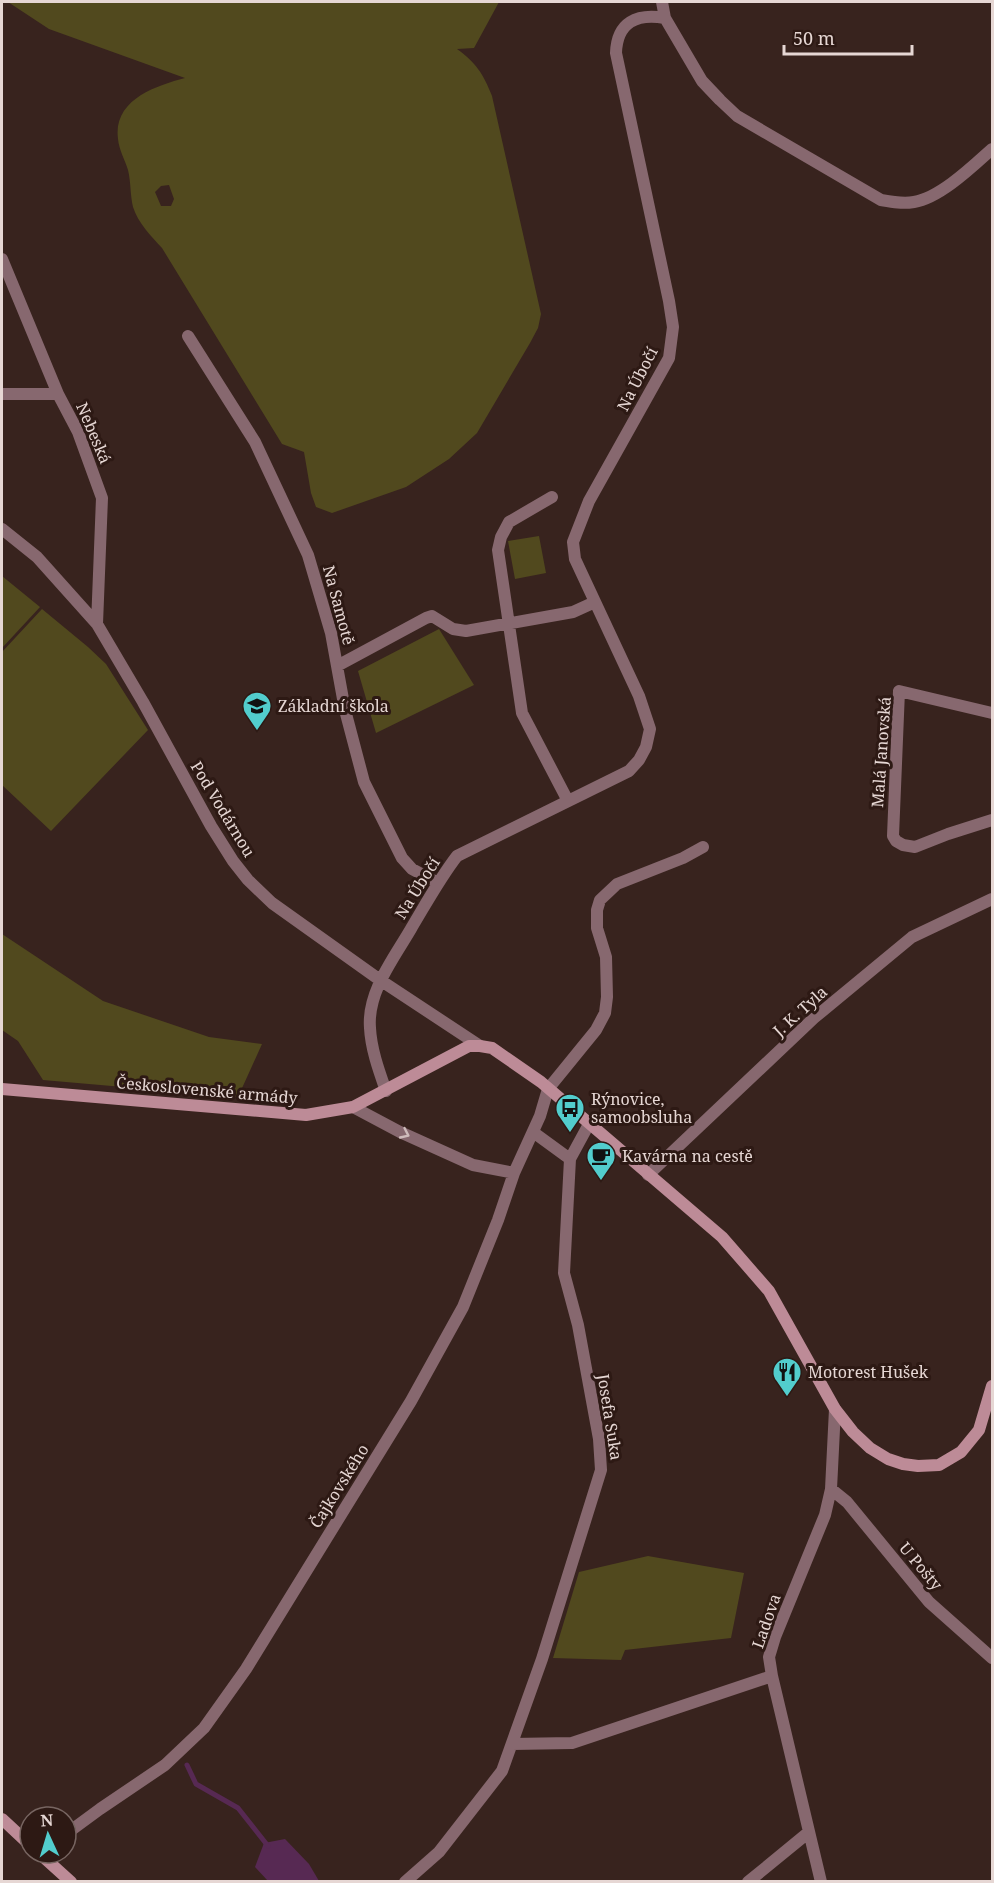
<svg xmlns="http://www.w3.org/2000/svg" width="994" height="1883" viewBox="0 0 994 1883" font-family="'Noto Serif',serif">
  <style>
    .green { fill: #51491e; fill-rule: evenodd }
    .water { fill: #572953 }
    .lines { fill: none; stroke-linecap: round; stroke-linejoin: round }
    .stream { stroke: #572953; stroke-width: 5 }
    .street { stroke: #87686f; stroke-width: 12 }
    .secondary { stroke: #bd8b97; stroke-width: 12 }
    .oneway { stroke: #cebbbb }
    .labels { text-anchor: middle; stroke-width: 6; stroke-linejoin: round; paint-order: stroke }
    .street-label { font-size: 16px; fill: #e6d7d4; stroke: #2d1914 }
    .poi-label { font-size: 16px; fill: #e6d7d4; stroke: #2d1914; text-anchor: start }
  </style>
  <rect width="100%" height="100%" fill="#38231e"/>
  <path class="green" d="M8,2h491l-25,46 -17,1c19,14 26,24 35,47l49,218 -3,14 -8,15 -53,90 -28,26 -43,28 -74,26 -16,-6 -5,-14 -7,-41 -22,-8 -120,-196c-11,-12 -24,-25 -29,-41 -3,-12 -2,-25 -5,-37 -3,-10 -9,-20 -10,-31 -5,-39 37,-53 67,-61l-136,-49zM161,186l8,-1 5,14 -3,7h-10l-6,-14z
    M539,536l7,37 -31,6 -7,-38z
    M2,576l38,31 -38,41z
    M42,609l46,38 18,17 42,66 -97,101 -49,-46v-133z
    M439,629l35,56 -98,48 -18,-62z
    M2,934l101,67 106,36 53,7 -24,53 -195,-17 -25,-39 -16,-11z
    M648,1556l96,17 -13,65 -106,12 -4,10 -68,-2 26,-86z"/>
  <path class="water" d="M285,1839l24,25 10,17h-51l-13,-14 9,-24z"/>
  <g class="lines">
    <path class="stream" d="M187,1765l9,19 42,24 30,38"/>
    <path class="street" d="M662,2l3,16 37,63 18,19 17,16 144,84c11,2 21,4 33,2 26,-4 59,-36 78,-53
      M2,259l56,135 20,38 24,66 -5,126
      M188,336l67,106 53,113 23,78 14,77 19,72 38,76 10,11 26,14
      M2,394h56
      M552,497l-43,25 -8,15 -3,13 24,163 46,88
      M2,529l35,28 60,67 46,78 68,124 22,35 15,19 24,23 108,77 100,66
      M337,666l89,-48 6,-2 21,13 13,2 107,-19 22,-10
      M992,713l-93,-22 -6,145 3,5 7,4 12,2 33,-13 44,-14
      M386,1091c-7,-20 -15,-42 -16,-63 -3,-37 25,-71 42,-101 15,-25 28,-49 45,-71l172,-85 10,-11 7,-13 4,-18 -11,-33 -64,-137 -2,-17 16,-41 80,-143 4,-31 -4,-26 -53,-248c1,-31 21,-40 49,-35
      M353,1107l47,25 73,33 41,8
      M533,1132l37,27
      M648,1175l166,-157 98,-81 80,-38
      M831,1489l16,13 82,100 63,56
      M512,1744l60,-1 200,-67
      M66,1834l34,-25 65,-44 39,-37 42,-59 165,-268 52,-94 35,-87 16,-47 26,-57 8,-27 48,-59 9,-17 2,-16 -1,-40 -9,-29v-18l3,-10 17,-16 66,-26 20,-11
      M405,1882l34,-30 63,-81 40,-112 59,-189 -2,-31 -21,-114 -14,-52 6,-114 19,-35
      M748,1882l61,-50
      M821,1882l-49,-206 -3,-19 6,-20 50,-122 6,-26 4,-80"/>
    <path class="secondary" d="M2,1089l304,26 47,-8 116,-61h11l12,2 49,34 181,155 47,54 66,118 18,23 17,16 18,11 15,5 15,2 21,-1 22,-13 18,-22 13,-44
      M2,1819l28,26
      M39,1853l32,29"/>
  </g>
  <defs><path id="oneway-chevron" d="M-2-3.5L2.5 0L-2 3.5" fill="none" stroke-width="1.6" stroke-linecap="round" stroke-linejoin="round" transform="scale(1.5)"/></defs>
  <use class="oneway" href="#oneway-chevron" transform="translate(405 1134) rotate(25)"/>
  <defs>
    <g id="school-pin" transform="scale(1.5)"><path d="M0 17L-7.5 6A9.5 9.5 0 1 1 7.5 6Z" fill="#52cdcd" stroke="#2d1914"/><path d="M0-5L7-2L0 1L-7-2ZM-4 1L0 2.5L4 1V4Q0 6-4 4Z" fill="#111"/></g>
    <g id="bus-pin" transform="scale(1.5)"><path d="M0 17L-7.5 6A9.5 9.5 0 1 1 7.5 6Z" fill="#52cdcd" stroke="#2d1914"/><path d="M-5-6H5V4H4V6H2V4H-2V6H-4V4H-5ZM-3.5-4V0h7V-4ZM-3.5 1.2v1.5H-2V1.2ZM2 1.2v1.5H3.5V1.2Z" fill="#111"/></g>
    <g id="cafe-pin" transform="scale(1.5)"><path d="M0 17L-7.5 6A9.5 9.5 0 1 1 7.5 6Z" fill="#52cdcd" stroke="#2d1914"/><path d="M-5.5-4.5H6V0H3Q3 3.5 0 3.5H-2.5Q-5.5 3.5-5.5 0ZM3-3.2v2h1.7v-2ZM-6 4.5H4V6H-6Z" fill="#111"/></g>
    <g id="restaurant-pin" transform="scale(1.5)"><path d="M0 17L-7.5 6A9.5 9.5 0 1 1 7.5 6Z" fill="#52cdcd" stroke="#2d1914"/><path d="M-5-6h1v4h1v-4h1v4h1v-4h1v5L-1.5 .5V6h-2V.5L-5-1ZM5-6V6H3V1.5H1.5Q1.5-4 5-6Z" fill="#111"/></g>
  </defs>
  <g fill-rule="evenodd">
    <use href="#school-pin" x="257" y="706"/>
    <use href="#bus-pin" x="570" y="1108"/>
    <use href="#cafe-pin" x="601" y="1156"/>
    <use href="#restaurant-pin" x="787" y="1372"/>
  </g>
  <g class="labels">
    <g class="street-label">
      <text transform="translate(637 379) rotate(-63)" y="6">Na Úbočí</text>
      <text transform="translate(94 433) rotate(67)" y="6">Nebeská</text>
      <text transform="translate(339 605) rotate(75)" y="6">Na Samotě</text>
      <text transform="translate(881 752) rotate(-86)" y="6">Malá Janovská</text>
      <text transform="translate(223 809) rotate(59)" y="6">Pod Vodárnou</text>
      <text transform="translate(417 888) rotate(-58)" y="6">Na Úbočí</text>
      <text transform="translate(800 1011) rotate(-42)" y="6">J. K. Tyla</text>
      <text transform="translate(207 1090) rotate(5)" y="6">Československé armády</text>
      <text transform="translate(610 1417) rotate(81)" y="6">Josefa Suka</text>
      <text transform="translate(339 1486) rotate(-58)" y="6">Čajkovského</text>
      <text transform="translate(921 1566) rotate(50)" y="6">U Pošty</text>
      <text transform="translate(766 1621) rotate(-71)" y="6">Ladova</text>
    </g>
    <g class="poi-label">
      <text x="278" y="712">Základní škola</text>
      <text x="591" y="1105">Rýnovice,<tspan x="591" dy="18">samoobsluha</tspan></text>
      <text x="622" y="1162">Kavárna na cestě</text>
      <text x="808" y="1378">Motorest Hušek</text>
    </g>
  </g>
  <rect width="994" height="1883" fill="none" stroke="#e6d7d4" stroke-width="6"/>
  <g transform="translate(48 1835) rotate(356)"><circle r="28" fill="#2d1914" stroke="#776561" stroke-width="1.5"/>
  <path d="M0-4.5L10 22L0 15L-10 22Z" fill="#52cdcd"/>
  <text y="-9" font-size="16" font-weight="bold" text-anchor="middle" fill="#e6d7d4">N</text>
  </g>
  <path d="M784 45v9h128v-9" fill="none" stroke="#e6d7d4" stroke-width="3"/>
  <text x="793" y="45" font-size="18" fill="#e6d7d4" stroke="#2d1914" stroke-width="4.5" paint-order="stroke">50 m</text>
</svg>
